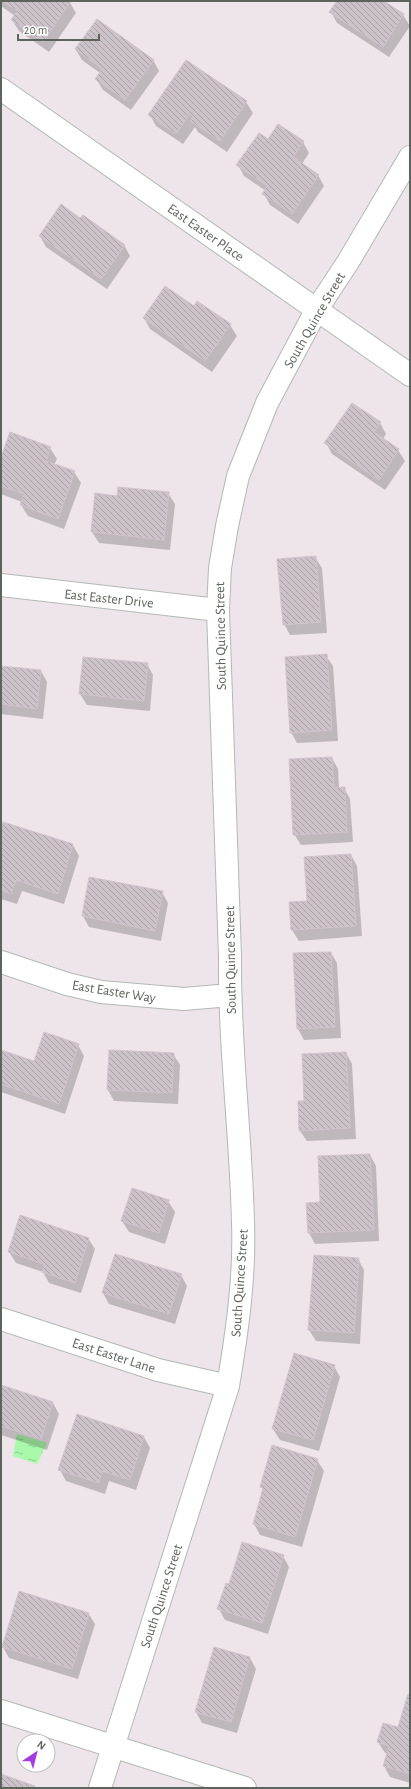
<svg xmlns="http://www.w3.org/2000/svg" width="411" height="1789" viewBox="0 0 411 1789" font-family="'Alegreya Sans',sans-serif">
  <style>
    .water { fill: url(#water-ripples) }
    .shadow { fill: #0003 }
    .building { fill: url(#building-back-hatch); stroke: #d2c3ce }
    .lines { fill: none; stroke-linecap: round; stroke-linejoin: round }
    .minor-casing { stroke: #b2b9b3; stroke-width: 24 }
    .minor { stroke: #fff; stroke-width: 22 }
    .labels { text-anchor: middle; stroke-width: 3; stroke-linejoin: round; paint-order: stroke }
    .street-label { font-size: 14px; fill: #5d645d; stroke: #fff }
  </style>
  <defs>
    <pattern id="water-ripples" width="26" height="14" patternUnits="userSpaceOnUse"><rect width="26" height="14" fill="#aaf9ab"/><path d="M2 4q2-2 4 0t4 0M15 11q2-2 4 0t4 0" fill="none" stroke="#8ecd8e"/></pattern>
    <pattern id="building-back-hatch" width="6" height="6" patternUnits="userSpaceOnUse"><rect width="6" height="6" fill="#cbc3c9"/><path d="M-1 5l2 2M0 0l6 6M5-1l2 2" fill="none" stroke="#a8a2a6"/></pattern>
  </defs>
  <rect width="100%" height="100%" fill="#eee5eb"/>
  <path class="water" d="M17,1434l30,9 -10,21 -24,-8z"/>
  <path class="shadow" d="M1,1h68l7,12 -27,39 -30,-21 -7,-11 3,-4 -14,-10z
    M338,1h46l19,14 7,11 -21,31 -52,-34 -6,-11z
    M76,50l77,10 6,11 -28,39 -28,-20 -7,-11 4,-6 -18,-13z
    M187,61l59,41 7,11 -26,39 -29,-20 -3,-5 -12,17 -27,-18 -6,-11z
    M268,140l35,2 6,11 -7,11 16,11 6,11 -26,38 -28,-19 -6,-11 2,-3 -22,-15 -6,-11z
    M81,219l43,26 6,11 -23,33 -61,-42 -6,-11z
    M194,307l36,18 7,11 -25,36 -62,-43 -6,-11z
    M380,423l6,11 -3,5 15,11 7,11 -20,29 -53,-36 -6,-11z
    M50,448l7,11 -3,6 20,7 7,11 -17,46 -36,-13 -7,-11 1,-3 -21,-8v-34z
    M168,493l7,11 -5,46 -71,-7 -7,-11z
    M315,557l7,11 5,65 -37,2 -6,-11z
    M326,656l7,10 5,75 -41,2 -6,-11z
    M147,664l6,11 -3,36 -63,-6 -7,-11z
    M1,667l40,4 6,11 -4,37 -42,-5z
    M332,758l6,11 1,19h5l6,11 3,43 -52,3 -7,-11z
    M3,823l70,22 6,11 -15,48 -42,-13 -5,13 -16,-5v-69z
    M351,855l6,11 5,70 -63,5 -7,-11 -2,-27 18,-1z
    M90,878l72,14 6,11 -7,38 -72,-14 -6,-11z
    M331,953l6,10 4,75 -37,2 -6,-11 -4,-75z
    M78,1045l6,11 -19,58 -64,-22v-41l34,12z
    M346,1053l6,11 4,75 -49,2 -7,-10 5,-29z
    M173,1054l7,11 -2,39 -64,-3 -6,-11z
    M370,1155l6,11 3,75 -64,3 -6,-11 13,-30z
    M168,1201l7,11 -10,32 -36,-12 -7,-11z
    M88,1238l7,11 -14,44 -32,-10 -6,-11 -27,-9 -7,-11z
    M358,1259l6,11 -4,74 -44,-3 -7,-11z
    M181,1275l6,11 -12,38 -66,-20 -6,-11z
    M334,1366l6,11 -21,74 -39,-11 -7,-11z
    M1,1386l52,17 6,11 -12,36 -46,-15z
    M144,1437l6,11 -14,42 -27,-9 -4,13 -39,-13 -6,-11z
    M317,1460l7,11 -22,76 -42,-12 -6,-11 9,-34 -2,-3z
    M283,1556l6,11 -21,67 -43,-14 -6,-11 10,-24z
    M88,1613l7,11 -17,55 -69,-21 -6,-11z
    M215,1648l35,10 6,11 -19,64 -35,-10 -6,-11z
    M410,1696v87l-20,-6 -6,-11 3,-12 -2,-1 -7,-11 20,-13z"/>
  <path class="building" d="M2,1h69l-28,41 -32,-22 6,-9z
    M337,1h47l20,13 -21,33 -54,-35z
    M97,19l57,41 -29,40 -30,-21 7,-10 -27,-20z
    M186,60l61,41 -27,40 -30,-20 3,-4 -3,-3 -14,20 -28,-19z
    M278,124l26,17 -11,16 26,18 -27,39 -30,-20 5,-8 -31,-21 23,-32 9,6z
    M61,204l19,14 3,-3 42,30 -24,34 -62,-43z
    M165,286l29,20 3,-5 34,23 -26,37 -62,-43z
    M352,403l29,19 -7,10 25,17 -20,31 -55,-37z
    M10,432l41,15 -5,14 29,10 -17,48 -38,-14 4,-11 -23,-8v-29z
    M118,487l51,5 -5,48 -73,-8 4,-39 22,3z
    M316,556l5,66 -38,3 -6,-66z
    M327,654l5,76 -42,3 -5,-76z
    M83,657l65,6 -4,38 -65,-7z
    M1,666l40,4 -4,39 -36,-5z
    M332,757l2,31 11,-1 2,45 -54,3 -4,-76z
    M3,822l70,22 -15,50 -42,-14 -5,14 -10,-4v-63z
    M351,854l5,72 -65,4 -2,-28 18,-1 -3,-44z
    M89,877l74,14 -8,40 -73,-15z
    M331,952l4,75 -38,2 -4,-76z
    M44,1032l35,12 -20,60 -58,-20v-34l33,11z
    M109,1050l65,3 -2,40 -65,-3z
    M346,1052l4,76 -51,3 -1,-30h6l-2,-47z
    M370,1154l4,76 -66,3 -2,-30 14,-1 -2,-46z
    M132,1188l37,12 -10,33 -38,-12z
    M20,1215l69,23 -14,45 -33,-11 2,-8 -36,-12z
    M115,1254l67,20 -13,40 -67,-21z
    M314,1255l45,3 -5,75 -46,-3z
    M294,1353l41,12 -22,75 -41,-11z
    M1,1385l52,17 -12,37 -40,-13z
    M77,1414l67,22 -14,44 -28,-9 -3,12 -41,-13z
    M272,1445l46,14 -23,78 -42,-13 10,-36 -3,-1z
    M242,1542l42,13 -22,68 -45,-14 9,-26 3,1z
    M19,1591l70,22 -17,56 -70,-22z
    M214,1647l36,10 -19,65 -36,-10z
    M408,1694l2,1v79l-27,-8 6,-20 -12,-4 6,-19 15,4z
    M1,1774l34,12 -1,2h-33z"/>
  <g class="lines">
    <g class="minor-casing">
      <path id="minor" d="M1,89l409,286
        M1,585l217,25
        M1,962l66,22 34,8 83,7 46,-4
        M1,1319l157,51 70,16
        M1,1711l244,77
        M100,1788l128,-402c9,-54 17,-108 15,-163 -2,-89 -14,-178 -13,-267l-12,-346 2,-42 7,-42 11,-50 29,-73 50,-94 31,-47 62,-105"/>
    </g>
    <use href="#minor" class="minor"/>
  </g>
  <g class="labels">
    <g class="street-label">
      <text transform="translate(206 232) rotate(35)" y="5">East Easter Place</text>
      <text transform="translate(314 320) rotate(-60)" y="5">South Quince Street</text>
      <text transform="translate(109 598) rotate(6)" y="5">East Easter Drive</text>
      <text transform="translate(220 636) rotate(-91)" y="5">South Quince Street</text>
      <text transform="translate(230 960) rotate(-91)" y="5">South Quince Street</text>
      <text transform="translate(114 991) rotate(9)" y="5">East Easter Way</text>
      <text transform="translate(239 1283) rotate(-86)" y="5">South Quince Street</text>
      <text transform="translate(114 1355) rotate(18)" y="5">East Easter Lane</text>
      <text transform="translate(161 1596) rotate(-72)" y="5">South Quince Street</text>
    </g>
  </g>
  <rect width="411" height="1789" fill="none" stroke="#5d645d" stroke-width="4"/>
  <g transform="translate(36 1753) rotate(35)"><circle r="19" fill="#ffffff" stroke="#bec1be"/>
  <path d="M0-3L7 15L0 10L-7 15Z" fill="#a53cdd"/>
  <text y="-6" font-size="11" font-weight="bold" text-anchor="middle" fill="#5d645d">N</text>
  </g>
  <path d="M18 34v6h81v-6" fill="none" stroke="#5d645d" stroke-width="2"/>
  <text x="24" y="34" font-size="12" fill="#5d645d" stroke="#ffffff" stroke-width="3" paint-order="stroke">20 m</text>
</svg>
